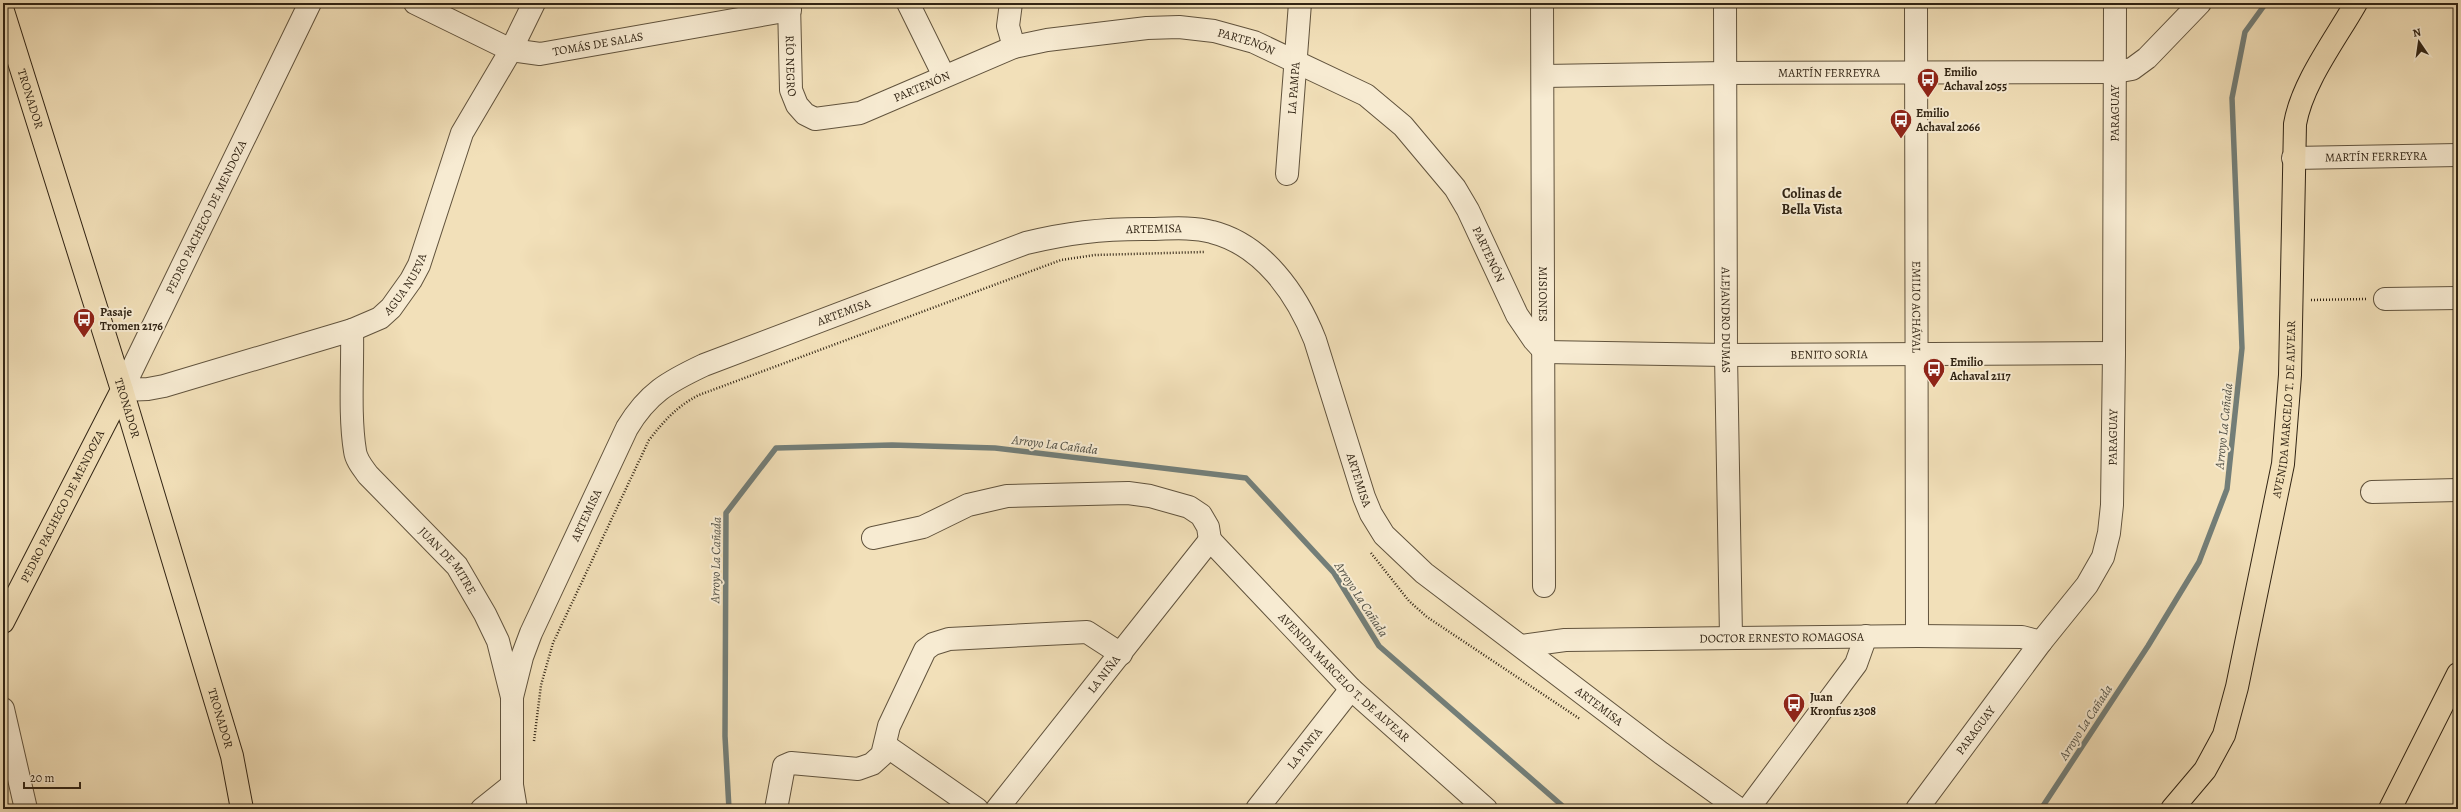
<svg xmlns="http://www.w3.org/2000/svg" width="2461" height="812" viewBox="0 0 2461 812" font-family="Alegreya,serif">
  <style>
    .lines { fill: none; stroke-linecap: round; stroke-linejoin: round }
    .stream { stroke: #737e78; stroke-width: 5.5 }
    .minor-casing { stroke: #61533d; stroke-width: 24 }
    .major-casing { stroke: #312414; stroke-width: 24 }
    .path { stroke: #312414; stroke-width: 2.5; stroke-dasharray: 1 2; stroke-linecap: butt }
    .minor { stroke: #f7ebd2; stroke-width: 22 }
    .major { stroke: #f2e0b9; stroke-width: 22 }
    .labels { text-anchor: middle; stroke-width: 4; stroke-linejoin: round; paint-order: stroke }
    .street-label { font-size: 12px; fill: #312414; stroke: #f7ebd2 }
    .poi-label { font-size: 12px; font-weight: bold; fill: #312414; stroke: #f7ebd2; text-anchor: start }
    .water-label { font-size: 13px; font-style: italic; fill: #525146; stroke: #f7ebd2 }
    .quarter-label { font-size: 14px; font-weight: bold; fill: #312414; stroke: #f7ebd2 }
  </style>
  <rect width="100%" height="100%" fill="#f2e0b9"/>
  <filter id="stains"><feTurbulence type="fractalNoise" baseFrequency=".005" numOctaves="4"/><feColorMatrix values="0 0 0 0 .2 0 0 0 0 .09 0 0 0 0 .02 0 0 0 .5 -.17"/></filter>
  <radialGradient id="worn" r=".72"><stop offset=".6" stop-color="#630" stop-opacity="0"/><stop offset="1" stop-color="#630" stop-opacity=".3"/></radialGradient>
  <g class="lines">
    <path class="stream" d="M729,809l-4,-73 1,-223 50,-65 116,-3 103,3 251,30 88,95 45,73 187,163
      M2041,809l107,-163 51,-84 28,-73 15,-141 -10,-250 13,-66 21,-29"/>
    <g class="minor-casing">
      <g id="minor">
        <path id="s1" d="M310,3l-188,387 26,-1 16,-3 188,-56 28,-12 11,-10 20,-28 8,-15 43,-132 49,-83 23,-47"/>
        <path id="s2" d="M415,3l96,47 29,4 250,-44"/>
        <path id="s3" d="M789,3l2,87 6,15 8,9 10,5 45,-6 154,-66 33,-7 100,-12 32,-1 35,4 40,11 112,53 37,31 52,62 13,22 49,105 17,25 11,12"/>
        <path d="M908,3l36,73"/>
        <path d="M1011,3l-3,23 6,21"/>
        <path id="s4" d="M1542,3l2,583"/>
        <path id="s5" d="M1725,3l1,352 5,282"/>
        <path id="s6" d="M1916,3l1,633"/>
        <path id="s7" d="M1544,76l182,-3 389,-1 17,-3 15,-11 53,-55"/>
        <path id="s8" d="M2293,158l165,-3"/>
        <path id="s9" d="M1287,174l13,-171"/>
        <path d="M2385,299l73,-1"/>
        <path id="s10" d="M352,330c1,38 -3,84 3,121 1,9 8,17 13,24l89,91 28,48 13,27 14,56v88l4,24"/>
        <path id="s11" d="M1545,352l181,3 388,-2"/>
        <path d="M2372,492l86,-2"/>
        <path d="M873,538l50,-11 45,-22 39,-9 121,-3 22,3 39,11 12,8 7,12 2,13"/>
        <path id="s12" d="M1210,540l141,149 135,120"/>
        <path id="s13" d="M1522,646l43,-6 352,-4 105,1 19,5"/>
        <path id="s14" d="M512,697l10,-40 9,-24 96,-205c21,-35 41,-46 77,-63l322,-122c42,-10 74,-14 117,-14 22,0 48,-3 69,3 51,13 85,62 103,108l49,157 7,17 13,21 40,38 237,180 78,56"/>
        <path d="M3,709l23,100"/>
        <path d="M885,745l92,64"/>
        <path d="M482,809l30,-24"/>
        <path d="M776,809l8,-43 7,-3 67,6 14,-5 10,-9 7,-29 36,-76 8,-6 16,-5 138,-7 34,22"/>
        <path id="s15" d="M997,809l213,-269"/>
        <path id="s16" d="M1257,809l94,-120"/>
        <path d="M1748,809l108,-145 10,-28"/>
        <path id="s17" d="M1917,809l124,-167 46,-57 16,-28 6,-24 3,-28 2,-152 1,-350"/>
      </g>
    </g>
    <g class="major-casing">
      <g id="major">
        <path id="s18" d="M3,11l119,379 110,366 10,53"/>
        <path id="s19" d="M3,622l119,-232"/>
        <path id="s20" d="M2172,809l33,-39 19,-35 13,-48 46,-223 7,-89 5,-251c7,-41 40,-84 61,-121"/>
        <path d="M2390,809l68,-135"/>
      </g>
    </g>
    <path class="path" d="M2311,300l55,-1
      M1371,553l38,48 18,16 153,102
      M534,741l7,-56 12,-42 96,-203c15,-19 28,-34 50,-45l362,-135 34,-5 109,-3"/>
    <use href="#minor" class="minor"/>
    <use href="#major" class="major"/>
  </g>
  <defs>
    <g id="bus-pin" transform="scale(1.15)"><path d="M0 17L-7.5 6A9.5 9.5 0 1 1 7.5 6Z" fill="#8f2418" stroke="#f7ebd2"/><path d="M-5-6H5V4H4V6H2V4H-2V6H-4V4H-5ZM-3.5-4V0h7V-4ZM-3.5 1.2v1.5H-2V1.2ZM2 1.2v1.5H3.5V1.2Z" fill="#fff"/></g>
  </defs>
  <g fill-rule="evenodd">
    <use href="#bus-pin" x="1928" y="79"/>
    <use href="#bus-pin" x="1901" y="120"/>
    <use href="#bus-pin" x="84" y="319"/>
    <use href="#bus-pin" x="1934" y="369"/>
    <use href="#bus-pin" x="1794" y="704"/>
  </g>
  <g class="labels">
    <g class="street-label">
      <text dy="4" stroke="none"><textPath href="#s3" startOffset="575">PARTENÓN</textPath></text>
      <text dy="4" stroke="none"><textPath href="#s2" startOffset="195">TOMÁS DE SALAS</textPath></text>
      <text dy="4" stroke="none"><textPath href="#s3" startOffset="63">RÍO NEGRO</textPath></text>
      <text dy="4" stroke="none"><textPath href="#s7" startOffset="285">MARTÍN FERREYRA</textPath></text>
      <text dy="4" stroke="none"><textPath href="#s3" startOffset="239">PARTENÓN</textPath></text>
      <text dy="4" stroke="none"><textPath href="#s9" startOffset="86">LA PAMPA</textPath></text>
      <text dy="4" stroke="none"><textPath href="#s18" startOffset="92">TRONADOR</textPath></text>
      <text dy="4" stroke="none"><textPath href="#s17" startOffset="758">PARAGUAY</textPath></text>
      <text dy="4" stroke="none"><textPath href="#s8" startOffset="83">MARTÍN FERREYRA</textPath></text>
      <text transform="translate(206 217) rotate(-64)" y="4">PEDRO PACHECO DE MENDOZA</text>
      <text dy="4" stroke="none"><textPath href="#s14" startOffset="868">ARTEMISA</textPath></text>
      <text dy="4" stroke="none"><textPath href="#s3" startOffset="910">PARTENÓN</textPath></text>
      <text dy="4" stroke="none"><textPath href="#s1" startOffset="742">AGUA NUEVA</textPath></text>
      <text dy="4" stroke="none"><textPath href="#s4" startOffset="291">MISIONES</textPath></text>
      <text dy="4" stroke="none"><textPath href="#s6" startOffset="304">EMILIO ACHÁVAL</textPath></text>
      <text dy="4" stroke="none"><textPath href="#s14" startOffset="544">ARTEMISA</textPath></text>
      <text dy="4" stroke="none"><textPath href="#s5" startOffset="317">ALEJANDRO DUMAS</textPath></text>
      <text dy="4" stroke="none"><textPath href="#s11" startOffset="284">BENITO SORIA</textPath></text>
      <text dy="4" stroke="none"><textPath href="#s18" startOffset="416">TRONADOR</textPath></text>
      <text dy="4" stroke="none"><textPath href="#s20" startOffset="423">AVENIDA MARCELO T. DE ALVEAR</textPath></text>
      <text dy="4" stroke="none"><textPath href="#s17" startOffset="434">PARAGUAY</textPath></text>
      <text dy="4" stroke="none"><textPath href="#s14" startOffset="1228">ARTEMISA</textPath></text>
      <text dy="4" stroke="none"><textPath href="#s19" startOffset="130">PEDRO PACHECO DE MENDOZA</textPath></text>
      <text dy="4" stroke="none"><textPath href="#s14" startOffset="197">ARTEMISA</textPath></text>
      <text dy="4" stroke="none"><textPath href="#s10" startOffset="266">JUAN DE MITRE</textPath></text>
      <text dy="4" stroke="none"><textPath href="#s13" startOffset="260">DOCTOR ERNESTO ROMAGOSA</textPath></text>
      <text dy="4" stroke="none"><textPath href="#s15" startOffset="172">LA NIÑA</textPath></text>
      <text dy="4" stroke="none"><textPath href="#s12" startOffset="192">AVENIDA MARCELO T. DE ALVEAR</textPath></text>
      <text dy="4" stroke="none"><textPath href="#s14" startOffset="1564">ARTEMISA</textPath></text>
      <text dy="4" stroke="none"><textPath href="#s18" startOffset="740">TRONADOR</textPath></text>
      <text dy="4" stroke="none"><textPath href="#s17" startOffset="98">PARAGUAY</textPath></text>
      <text dy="4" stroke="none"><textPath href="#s16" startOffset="77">LA PINTA</textPath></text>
    </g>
    <g class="poi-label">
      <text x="1944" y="76">Emilio<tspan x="1944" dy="14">Achaval 2055</tspan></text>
      <text x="1916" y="117">Emilio<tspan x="1916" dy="14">Achaval 2066</tspan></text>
      <text x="100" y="316">Pasaje<tspan x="100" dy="14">Tromen 2176</tspan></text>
      <text x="1950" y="366">Emilio<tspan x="1950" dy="14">Achaval 2117</tspan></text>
      <text x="1810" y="701">Juan<tspan x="1810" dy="14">Kronfus 2308</tspan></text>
    </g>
    <g class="water-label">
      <text transform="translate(2223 426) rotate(-84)" y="5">Arroyo La Cañada</text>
      <text transform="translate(1055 444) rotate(7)" y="5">Arroyo La Cañada</text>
      <text transform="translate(715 560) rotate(-89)" y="5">Arroyo La Cañada</text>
      <text transform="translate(1362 599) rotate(57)" y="5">Arroyo La Cañada</text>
      <text transform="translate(2085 722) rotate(-57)" y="5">Arroyo La Cañada</text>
    </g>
    <g class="quarter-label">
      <text x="1812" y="198">Colinas de<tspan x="1812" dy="16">Bella Vista</tspan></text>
    </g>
  </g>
  <rect width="2461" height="812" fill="none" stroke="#f2e0b9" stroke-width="16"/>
  <rect x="4" y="4" width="2453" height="804" fill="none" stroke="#312414" stroke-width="2"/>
  <rect x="8" y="8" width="2445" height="796" fill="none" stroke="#312414"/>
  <g transform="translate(2419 42) rotate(347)" stroke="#f7ebd2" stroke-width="3" paint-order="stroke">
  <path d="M0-3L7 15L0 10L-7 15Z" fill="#312414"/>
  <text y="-6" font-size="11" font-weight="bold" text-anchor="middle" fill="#312414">N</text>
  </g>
  <path d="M24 782v6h56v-6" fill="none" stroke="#312414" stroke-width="2"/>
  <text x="30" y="782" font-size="12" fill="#312414" stroke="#f7ebd2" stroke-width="3" paint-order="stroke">20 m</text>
  <rect width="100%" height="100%" filter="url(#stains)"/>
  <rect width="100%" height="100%" fill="url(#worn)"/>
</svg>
